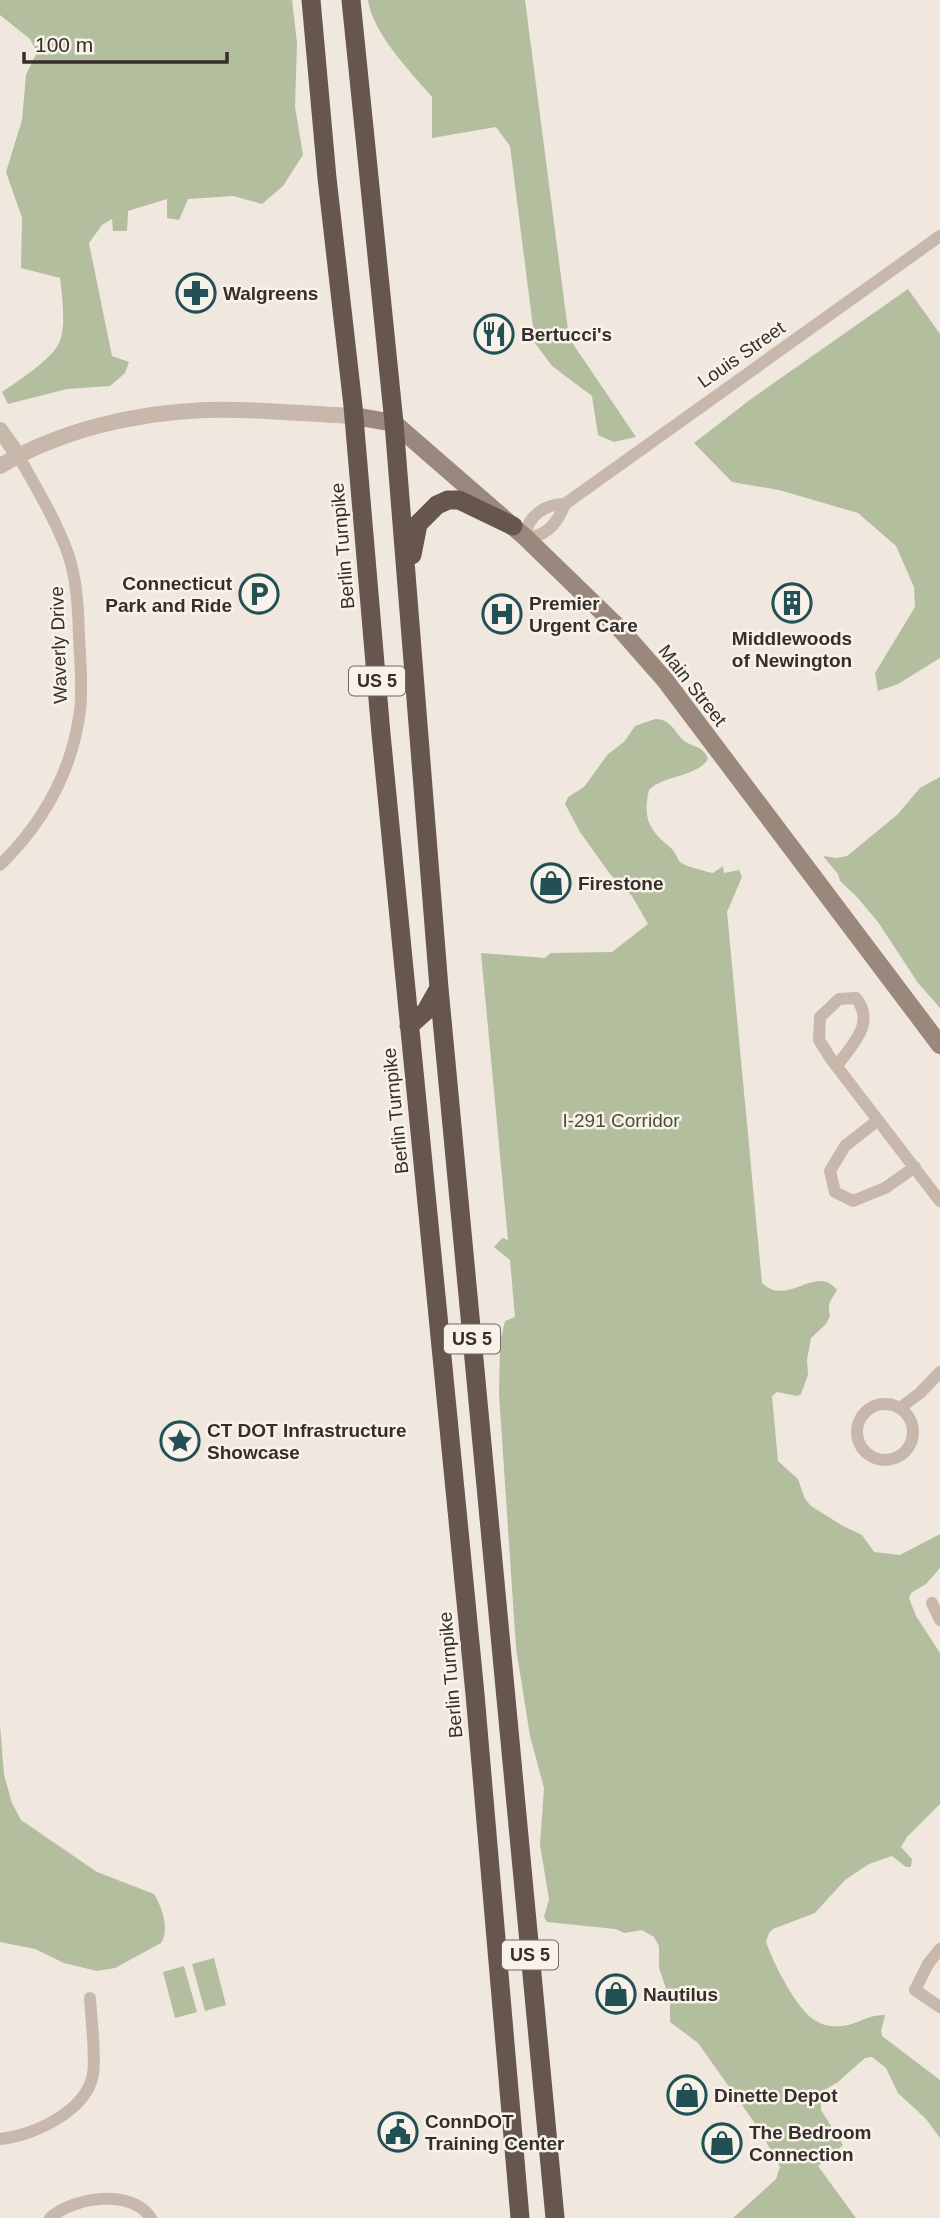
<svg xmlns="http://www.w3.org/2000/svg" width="940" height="2218" viewBox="0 0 940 2218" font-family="Helvetica,sans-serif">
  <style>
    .green { fill: #b3be9f }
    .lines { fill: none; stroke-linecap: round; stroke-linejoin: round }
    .minor { stroke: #c8b8ab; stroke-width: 12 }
    .tertiary { stroke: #c8b8ab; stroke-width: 16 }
    .secondary { stroke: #9b887c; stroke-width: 18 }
    .trunk { stroke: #66564e; stroke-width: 19 }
    .labels { text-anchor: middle; stroke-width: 5; stroke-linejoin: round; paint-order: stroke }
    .shield { fill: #f8f2ea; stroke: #706964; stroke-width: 2 }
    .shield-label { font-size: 18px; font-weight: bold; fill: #362e2a }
    .poi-label { font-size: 19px; font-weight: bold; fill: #362e2a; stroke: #f8f2ea; text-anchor: start }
    .street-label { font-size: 19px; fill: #362e2a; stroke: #f8f2ea }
    .park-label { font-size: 19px; fill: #45522f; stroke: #f8f2ea }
  </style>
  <rect width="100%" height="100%" fill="#f0e8de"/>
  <path class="green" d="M0,0h292l5,43 -2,64 8,48 -20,31 -21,18 -29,-8 -45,3 -9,21 -12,-2v-19l-39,12 -1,20h-14l-1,-12 -10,6 -13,18 23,113 17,6 -4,11 -15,13 -43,3 -59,15 -6,-12c16,-11 47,-31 56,-47 9,-15 4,-49 2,-67l-39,-10 1,-50 -16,-46 16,-52 4,-45 11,-23 -7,-13 -30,-24z
    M368,0h157l44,338 67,99 -22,5 -16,-7 -6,-39 -40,-30 -17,-23 -25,-197 -14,-19 -64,11v-41c-22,-26 -59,-63 -64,-97z
    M908,289l32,45v324l-42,26 -20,7 -3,-18 40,-66 -1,-20 -18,-41 -38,-33 -79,-23 -47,-8 -38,-39 57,-44z
    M655,719c18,0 19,15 31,23 10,6 18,5 22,17 -12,19 -43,15 -59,31 -7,30 1,41 23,59 4,4 5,10 9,14 5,3 26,9 32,10l10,-7 1,7 15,-3 3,7 -15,35 35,371c26,25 54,-20 75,7 -6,10 -10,13 -7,26l-4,8 -15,14 -4,22 1,15 -7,19 -4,2 -20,-4 -5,4 6,65 20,18 7,20 6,7 32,20 19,9 12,17 26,3 40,-21v34l-14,16 -15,9 -2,5 7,18 24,37v151l-33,33 -6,10 11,12 -1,8h-5l-14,-11 -23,8 -24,16 -30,33 -42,16 -4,4 -3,9c7,20 31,69 50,79 8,5 18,6 27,5 15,-2 26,-12 42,-11l-4,16 1,5 58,44v58l-14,-19 -28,-26 -12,-25 -14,-11 -7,1 -27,24 -17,10v18l22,35 -25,21 38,52h-123l43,-39 4,-12 -21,-38 -61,-86 -28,-21v-22l-11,-32v-22l-5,-9 -12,-7 -17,3 -10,-4 -68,-7 -3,-5 5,-18 -9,-54 4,-57 -14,-52 -14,-88 -17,-254 1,-51 5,-22 10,-4 -5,-57 -16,-13 8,-9 6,2 -27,-287 64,5 6,-5 61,-1 36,-28 -16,-28 -22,-22 -30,-42 -15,-28 3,-7 16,-10 24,-33 16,-12 11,-16z
    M940,777v231l-22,-25 -40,-61 -21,-25 -17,-16 -2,-7 -15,-18 14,2 10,-2 50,-41 23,-27z
    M0,1724l4,51 8,28 9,17 76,52 57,22c8,13 16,35 7,49l-46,25 -18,3 -33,-8 -29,-14 -35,-7z
    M214,1958l12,47 -21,6 -13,-47z
    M184,1966l13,46 -22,6 -12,-46z"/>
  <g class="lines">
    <path class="minor" d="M565,504c-7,18 -19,34 -40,33 2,-21 20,-33 40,-33l375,-268
      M0,865c43,-42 72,-94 80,-154 3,-25 0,-51 -1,-75 -1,-29 -2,-58 -12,-85 -12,-33 -32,-65 -49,-96
      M837,1066c15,-22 39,-42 19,-68l-17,1 -19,18 -1,23 12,19 109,142
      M878,1120l-33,26 -15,25 5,21 18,9 32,-13 30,-21
      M857 1432a28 28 0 1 1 56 0a28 28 0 1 1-56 0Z
      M900,1408l20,-15 20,-21
      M932,1603l8,17
      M940,1949l-12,15 -13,26 25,17
      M0,2139c33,-3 87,-28 93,-65 3,-18 -2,-56 -3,-76
      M50,2218c24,-21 81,-30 101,0"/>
    <path class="tertiary" d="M0,430l18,25
      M0,466c61,-36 134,-53 205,-56 47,-2 101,4 149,6"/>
    <path class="secondary" d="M354,416l40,7 131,114 96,93 44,50 275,365"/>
    <path class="trunk" d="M311,0l16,178 26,228 28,328 94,960 45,524
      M351,0l43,423 45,565 116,1230
      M412,555l6,-31 19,-19 11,-5h11l54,26
      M409,1026l17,-15 13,-23"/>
  </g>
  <defs>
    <g id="pharmacy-ring" transform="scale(2.0125)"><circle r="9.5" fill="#f8f2ea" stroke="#225054" stroke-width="1.5"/><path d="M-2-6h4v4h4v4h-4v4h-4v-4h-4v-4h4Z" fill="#225054"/></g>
    <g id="restaurant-ring" transform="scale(2.0125)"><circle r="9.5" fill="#f8f2ea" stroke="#225054" stroke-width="1.5"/><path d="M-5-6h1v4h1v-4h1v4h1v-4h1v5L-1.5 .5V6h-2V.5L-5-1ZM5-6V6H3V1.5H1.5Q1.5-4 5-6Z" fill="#225054"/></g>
    <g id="parking-ring" transform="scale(2.0125)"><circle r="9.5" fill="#f8f2ea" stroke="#225054" stroke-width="1.5"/><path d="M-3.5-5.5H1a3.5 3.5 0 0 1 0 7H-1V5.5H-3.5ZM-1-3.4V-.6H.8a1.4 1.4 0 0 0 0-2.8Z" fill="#225054"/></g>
    <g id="building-ring" transform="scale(2.0125)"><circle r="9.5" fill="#f8f2ea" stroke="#225054" stroke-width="1.5"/><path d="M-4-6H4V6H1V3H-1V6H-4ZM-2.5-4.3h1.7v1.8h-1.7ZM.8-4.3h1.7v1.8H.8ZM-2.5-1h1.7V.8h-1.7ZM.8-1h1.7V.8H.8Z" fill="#225054"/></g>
    <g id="hospital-ring" transform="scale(2.0125)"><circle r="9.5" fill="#f8f2ea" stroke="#225054" stroke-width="1.5"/><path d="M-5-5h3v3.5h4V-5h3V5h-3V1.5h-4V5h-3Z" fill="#225054"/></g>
    <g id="shop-ring" transform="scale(2.0125)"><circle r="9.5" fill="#f8f2ea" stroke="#225054" stroke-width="1.5"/><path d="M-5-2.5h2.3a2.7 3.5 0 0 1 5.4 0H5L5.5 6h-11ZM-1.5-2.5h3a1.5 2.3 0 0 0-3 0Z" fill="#225054"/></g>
    <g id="sight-ring" transform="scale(2.0125)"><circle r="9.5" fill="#f8f2ea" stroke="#225054" stroke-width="1.5"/><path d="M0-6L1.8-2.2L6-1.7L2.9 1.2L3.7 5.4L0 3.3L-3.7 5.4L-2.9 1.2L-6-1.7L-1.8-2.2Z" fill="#225054"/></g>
    <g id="civic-ring" transform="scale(2.0125)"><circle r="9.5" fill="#f8f2ea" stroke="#225054" stroke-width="1.5"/><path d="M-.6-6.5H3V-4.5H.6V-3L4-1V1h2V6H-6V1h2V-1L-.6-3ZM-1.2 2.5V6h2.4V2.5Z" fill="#225054"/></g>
  </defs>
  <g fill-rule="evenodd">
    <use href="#pharmacy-ring" x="196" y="293"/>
    <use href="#restaurant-ring" x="494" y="334"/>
    <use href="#parking-ring" x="259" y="594"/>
    <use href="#building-ring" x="792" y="603"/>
    <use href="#hospital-ring" x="502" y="614"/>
    <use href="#shop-ring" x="551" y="883"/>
    <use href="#sight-ring" x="180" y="1441"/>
    <use href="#shop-ring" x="616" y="1994"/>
    <use href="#shop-ring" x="687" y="2095"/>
    <use href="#civic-ring" x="398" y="2132"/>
    <use href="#shop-ring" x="722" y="2143"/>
  </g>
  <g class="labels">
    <g class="shield">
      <rect x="349" y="666.5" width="56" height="29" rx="5"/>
      <rect x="444" y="1324.5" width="56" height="29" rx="5"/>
      <rect x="502" y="1940.5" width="56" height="29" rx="5"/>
    </g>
    <g class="shield-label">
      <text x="377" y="687">US 5</text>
      <text x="472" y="1345">US 5</text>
      <text x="530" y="1961">US 5</text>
    </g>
    <g class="poi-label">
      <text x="223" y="300">Walgreens</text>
      <text x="521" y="341">Bertucci's</text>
      <text x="232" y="590" text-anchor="end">Connecticut<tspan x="232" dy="22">Park and Ride</tspan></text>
      <text x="529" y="610">Premier<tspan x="529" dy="22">Urgent Care</tspan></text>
      <text x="792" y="645" text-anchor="middle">Middlewoods<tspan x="792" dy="22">of Newington</tspan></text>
      <text x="578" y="890">Firestone</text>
      <text x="207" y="1437">CT DOT Infrastructure<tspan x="207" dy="22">Showcase</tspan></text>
      <text x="643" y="2001">Nautilus</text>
      <text x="714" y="2102">Dinette Depot</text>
      <text x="425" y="2128">ConnDOT<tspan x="425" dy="22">Training Center</tspan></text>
      <text x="749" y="2139">The Bedroom<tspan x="749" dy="22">Connection</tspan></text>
    </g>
    <g class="street-label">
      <text transform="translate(741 354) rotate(-35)" y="7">Louis Street</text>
      <text transform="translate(342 546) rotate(-95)" y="7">Berlin Turnpike</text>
      <text transform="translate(58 645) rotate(-92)" y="7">Waverly Drive</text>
      <text transform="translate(693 685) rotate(52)" y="7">Main Street</text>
      <text transform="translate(395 1111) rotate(-96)" y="7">Berlin Turnpike</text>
      <text transform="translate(450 1675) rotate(-95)" y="7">Berlin Turnpike</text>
    </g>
    <g class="park-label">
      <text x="621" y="1127">I-291 Corridor</text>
    </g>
  </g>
  <path d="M24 52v10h203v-10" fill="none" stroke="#362e2a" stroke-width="3.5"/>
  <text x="35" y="52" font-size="21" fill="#362e2a" stroke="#f8f2ea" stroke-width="5" paint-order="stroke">100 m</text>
</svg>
